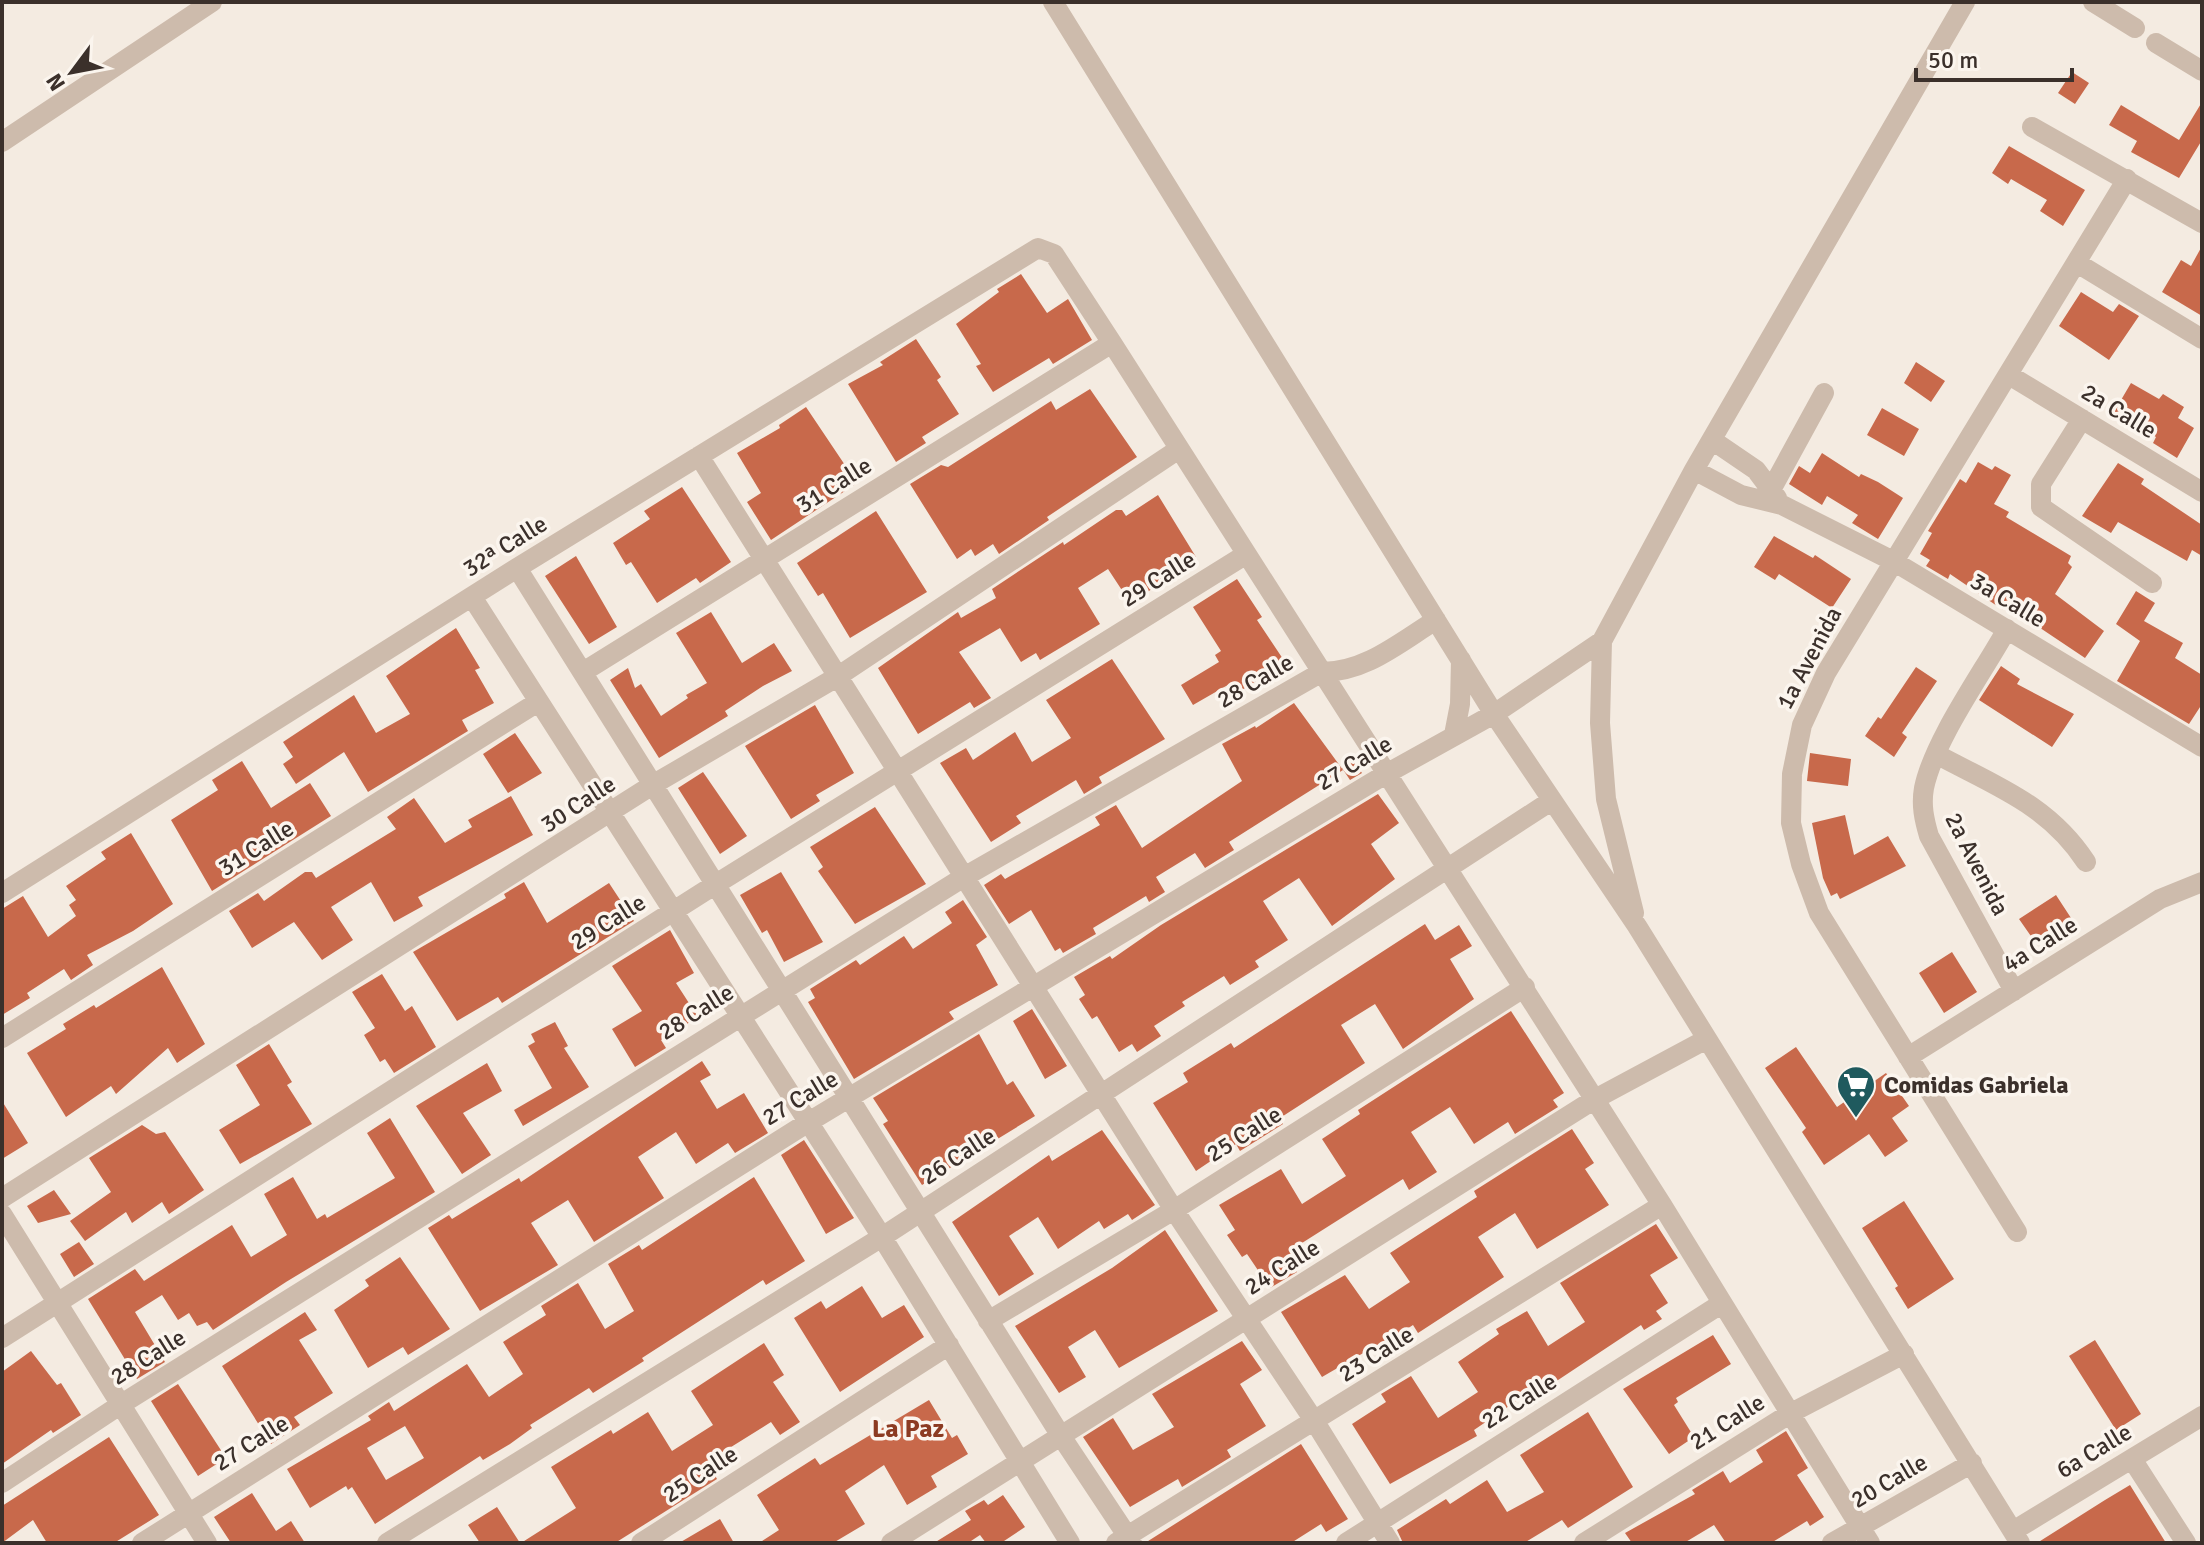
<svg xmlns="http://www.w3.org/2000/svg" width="2204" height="1545" viewBox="0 0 2204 1545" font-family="Signika,sans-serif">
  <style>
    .building { fill: #c8694b; fill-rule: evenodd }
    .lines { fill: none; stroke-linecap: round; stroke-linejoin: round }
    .minor { stroke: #cdbbac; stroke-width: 20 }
    .labels { text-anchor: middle; stroke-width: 7; stroke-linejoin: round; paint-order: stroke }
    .street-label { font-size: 24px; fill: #3b302b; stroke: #fbf5ee }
    .poi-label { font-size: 24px; font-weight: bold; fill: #3b302b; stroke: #fbf5ee; text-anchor: start }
    .neighbourhood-label { font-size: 26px; font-weight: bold; fill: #8c3b22; stroke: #fbf5ee }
  </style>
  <rect width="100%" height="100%" fill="#f4ebe1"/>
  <path class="building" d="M2072,72l17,11 -14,21 -17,-11z
    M2202,102v38l-23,38 -48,-26 6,-11 -28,-16 12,-20 58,35z
    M2009,146l76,44 -22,36 -23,-15 7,-11 -36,-21 -3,5 -16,-11z
    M2202,246v70l-40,-24 19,-32 10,6z
    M1021,274l26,39 21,-14 24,41 -39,24 -4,-6 -56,34 -17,-26 5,-2 -25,-40 43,-32 -2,-3z
    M2081,292l32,20 6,-8 20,12 -30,44 -50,-34z
    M916,339l25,38 -4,3 22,34 -37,23 4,6 -30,19 -48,-78 35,-19 -3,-3z
    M1916,362l29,19 -14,21 -27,-19z
    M2131,383l28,16 4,-5 21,13 -6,11 16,10 -17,30 -24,-15 3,-6 -42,-25z
    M1090,389l47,68 -90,60 2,3 -50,34 -6,-10 -18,12 -4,-7 -14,10 -47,-75 31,-19 7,2 103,-66 5,9z
    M806,407l51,76 -86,57 -24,-38 14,-9 -24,-40 43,-25 -1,-3z
    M1882,408l37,21 -15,27 -37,-21z
    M1822,453l37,24 2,-3 17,8 25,16 -25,41 -26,-16 6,-8 -31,-19 -5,9 -33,-21 10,-18 11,7z
    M1978,462l14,8 3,-4 16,9 -17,29 15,8 -3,5 65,39 -3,7 4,4 -17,27 49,37 -19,27 -61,-41 -19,-10 -2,3 -53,-36 -2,5 -22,-13 4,-6 -10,-6 12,-21 -4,-2 32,-52 6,4z
    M2118,463l26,16 -3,5 61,41v31l-10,-6 -5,11 -69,-39 -7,11 -29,-17z
    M682,487l49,75 -31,21 -4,-5 -39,25 -26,-41 -5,3 -13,-22 37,-24 -6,-8z
    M1158,495l38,62 -65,47 -23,-35 -30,19 22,36 -60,36 -4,-7 -15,9 -21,-34 -41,24 32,46 -17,10 -4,-6 -52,32 -40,-66 80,-56 3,6 35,-20 -4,-9 71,-47 1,3 52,-35h6l4,6z
    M876,511l51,81 -77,46 -27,-45 -5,3 -21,-33z
    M1774,536l39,22 2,-3 36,24 -19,29 -53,-34 -4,6 -21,-13z
    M576,556l41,71 -28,17 -44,-68z
    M1237,579l25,38 -5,3 28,42 -46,30 -6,-10 -40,23 -12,-20 38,-23 -4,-7 6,-4 -28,-44z
    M2136,591l19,12 -11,18 39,22 -8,15 27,17v29l-13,20 -72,-43 23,-40 -24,-17z
    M711,612l31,51 32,-20 18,28 -29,15 -38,25 3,5 -69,42 -49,-78 18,-12 7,20 6,-4 20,32 27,-18 -2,-3 21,-12 -31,-50z
    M456,628l24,40 -5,2 19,33 -32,17 6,11 -100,61 -24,-40 -48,32 -13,-20 10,-7 -10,-15 71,-47 22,38 34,-19 -24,-38z
    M1112,659l53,80 -66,38 3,6 -18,11 -8,-14 -60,36 5,7 -30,19 -51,-79 26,-15 7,12 42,-28 17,30 39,-24 -25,-38z
    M2001,666l19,13 -3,5 57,30 -22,33 -73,-47z
    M1916,667l21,14 -35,52 5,4 -13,20 -29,-21 13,-19 3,2z
    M1294,703l49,67 -114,72 5,8 -29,18 -10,-15 -39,24 9,15 -16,10 -3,-6 -53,32 3,6 -33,19 -3,-5 -5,3 -24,-41 -22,14 -25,-39 17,-11 4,5 95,-54 -5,-8 21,-12 26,43 100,-67 -20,-37 33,-18 1,2z
    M815,705l39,68 -38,22 4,6 -29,18 -46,-73z
    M515,733l27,40 -34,20 -25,-39z
    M1810,753l41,6 -3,27 -41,-5z
    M242,761l29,47 39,-25 21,33 -119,75 -41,-71 47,-30 -6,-10z
    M1353,761l9,12 -12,7 -8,-12z
    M703,772l44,64 -27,18 -42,-66z
    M1378,794l21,29 -28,21 24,35 -63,47 -33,-48 -36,23 25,39 -33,21 4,6 -29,18 -6,-9 -42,26 3,4 -31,20 7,10 -24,16 -5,-8 -13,8 -22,-36 -5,3 -13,-20 6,-4 -11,-18 36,-21 2,3 49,-34z
    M511,796l22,39 -115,62 5,9 -29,16 -23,-40 -40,25 22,33 -31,20 -28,-38 -42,26 -23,-37 29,-18 6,8 41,-29h7l4,6 80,-49 -9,-12 27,-19 31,45 27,-16 -4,-7z
    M875,807l51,77 -71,40 -37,-53 5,-4 -13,-20z
    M1845,815l9,40 34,-19 18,30 -66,33 -3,-6 -6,3 -8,-18 -11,-55z
    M131,833l42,71 -40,27 -46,24 6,10 -22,15 -7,-11 -37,24 3,5 -28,17v-106l21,-13 25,41 28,-21 -7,-11 7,-5 -10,-14 40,-27 -5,-7z
    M781,872l42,70 -39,20 -17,-32 -5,3 -22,-38z
    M524,882l23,41 62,-40 25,38 -132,82 -4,-6 -41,24 -44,-69 93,-54 -2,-4z
    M2056,895l15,23 -36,24 -16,-23z
    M963,900l24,37 -11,8 22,40 -49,27 5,7 -100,60 -46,-77 7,-4 -5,-9 46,-29 4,5 44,-29 9,13 39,-26 -7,-11z
    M1425,924l10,16 24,-15 13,21 -22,13 24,40 -71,50 -28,-45 -34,21 24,38 -85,55 3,6 -43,27 -4,-7 -40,27 -43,-68 35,-21 -5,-9 48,-30 3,5z
    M670,930l24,43 -18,10 22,34 -37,23 5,8 -31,19 -23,-38 30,-18 -30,-45z
    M1952,952l25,40 -33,21 -25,-40z
    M162,967l43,77 -28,19 -9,-15 -52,46 -5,-8 -45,31 -39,-64 39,-24 -3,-5 31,-19 2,3z
    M382,974l23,37 7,-5 24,41 -42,26 -9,-14 -5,3 -16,-27 11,-7 -23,-36z
    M1032,1009l35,57 -22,13 -32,-58z
    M1511,1011l53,82 -11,7 5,7 -43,27 -7,-12 -34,22 -24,-37 -39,25 26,40 -28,18 -6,-11 -101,64 3,5 -16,10 8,14 -27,16 -23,-34 -5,3 -15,-22 8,-5 -16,-25 62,-36 21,35 44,-28 -24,-37 38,-25 -2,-4z
    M555,1022l13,24 -4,2 25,39 -66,39 -9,-16 38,-22 -24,-42 7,-4 -4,-8z
    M979,1034l28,51 6,-4 22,35 -113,69 -39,-61 5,-3 -15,-23z
    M269,1044l23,38 -5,3 25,39 -72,40 -21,-34 41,-25 -24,-40z
    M1796,1047l41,60 49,-34 23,33 -17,12 16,23 -23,16 -16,-23 -45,31 -22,-33 4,-4 -41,-60z
    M702,1061l9,14 -11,6 17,28 27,-16 24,40 -33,20 -7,-10 -32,21 -20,-32 -38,25 26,41 -70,44 -26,-42 -37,23 27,42 -78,46 -52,-83 21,-13 3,4 67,-41 2,4z
    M487,1063l15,28 -39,22 28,42 -29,19 -46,-68z
    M2,1101l26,42 -26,16z
    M390,1118l45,74 -149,90 -73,48 -6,-8 -10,4 -8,-13 -11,7 -16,-25 -27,17 30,50 -28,17 -49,-80 47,-30 9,12 88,-56 19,32 36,-22 -23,-41 29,-17 24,42 8,-5 2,4 68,-40 -28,-45z
    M142,1125l14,9 9,-2 39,58 -35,24 -7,-12 -30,21 -6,-11 -41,29 -15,-20 41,-29 -22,-34z
    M1572,1129l22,34 -9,6 24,36 -72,44 -22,-36 -37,24 26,40 -86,56 -5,-8 -46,30 -2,-3 -43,25 -41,-65 64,-37 24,34 41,-27 -20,-29 87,-56 -3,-6z
    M1102,1130l53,75 -23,15 -4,-6 -24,15 -5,-8 -41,28 -20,-32 -29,19 25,38 -35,22 -47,-74 97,-67 3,6z
    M804,1140l50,78 -28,16 -45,-79z
    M754,1177l51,84 -39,24 -3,-5 -121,78 2,3 -51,32 -4,-5 -59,37 2,3 -22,16 -27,16 -3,-4 -105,68 -23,-37 -4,3 -2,-4 -36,22 -23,-39 84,-49 -3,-4 21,-14 5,9 73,-47 22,33 34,-23 -20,-32 43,-27 -5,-9 37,-23 27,46 29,-18 -26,-47 31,-19 3,5zM405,1426l19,32 -38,22 -19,-32z
    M54,1190l17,24 -33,9 -11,-17z
    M1904,1201l50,78 -46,30 -13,-21 3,-2 -36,-58z
    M1656,1224l22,34 -28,17 18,28 -12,8 6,8 -18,11 -3,-5 -101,67 -3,-5 -63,43 3,6 -87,48 -38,-60 34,-22 -5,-8 30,-18 27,42 40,-26 -20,-30 41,-28 -3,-5 31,-18 21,35 37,-24 -25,-39z
    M1165,1230l53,81 -99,57 -24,-38 -27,17 18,30 -27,16 -44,-67 97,-58z
    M79,1242l15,22 -20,13 -14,-23z
    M400,1257l50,72 -42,26 -5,-8 -35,21 -34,-58 35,-24 -4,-6z
    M862,1286l20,32 22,-13 20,32 -84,55 -46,-74 27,-17 5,8z
    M305,1312l12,18 -18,10 34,53 -39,24 6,8 -29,19 -49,-78z
    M1713,1335l18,29 -55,34 2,4 -4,3 20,32 -25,17 -46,-65z
    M2095,1340l46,74 -25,16 -47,-74z
    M1242,1341l20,29 -22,14 26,42 -39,24 4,7 -49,30 -4,-8 -48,28 -47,-70 30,-19 20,32 41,-23 -22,-33z
    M764,1343l20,32 -11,7 27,40 -20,13 -9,-13 -64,40 10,17 -102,64h-94l55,-35 -25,-41 60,-37 2,4 35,-22 24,39 41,-26 -22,-34z
    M31,1351l26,34 4,-2 20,32 -28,18 -2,-3 -49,34v-92z
    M178,1384l48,74 -28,18 -47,-75z
    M929,1400l23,38 5,-3 11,19 -37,22 6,11 -30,18 -23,-40 -39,26 20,33 -32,19h-74l20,-13 -22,-35 58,-37 5,7z
    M1588,1412l45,75 -65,41 -6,-8 -38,23h-121l-6,-13 49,-31 4,5 37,-24 20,32 37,-20 -24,-37z
    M1786,1431l22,37 -11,7 27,42 -14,9 -3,-5 -36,22h-45l-12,-18 -30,18h-52l-7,-10 70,-39 -3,-4 31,-19 7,12 33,-21 -7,-12z
    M109,1437l50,78 -45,28h-67l-14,-23 -31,23v-37z
    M1301,1444l47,75 -22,13 -5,-8 -30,19h-146z
    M2130,1485l36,58h-129l68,-43z
    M252,1493l24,38 15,-10 14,22h-74l-17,-26z
    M1003,1495l22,32 -24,16h-15l-6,-8 -12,8h-34l37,-23 -6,-9 19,-11 4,5z
    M497,1507l23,36h-40l-12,-18z
    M720,1519l14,24h-55z"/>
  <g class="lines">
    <path class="minor" d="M1053,2l441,712 143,212 383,617
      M2093,2l42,26
      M2156,43l46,28
      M2032,127l170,96
      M2,142l210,-140
      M2077,263l125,76
      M2009,375l193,117
      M2082,419l-41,65v23l111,76
      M1712,440l44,30 21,28
      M699,456l475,754 141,212 75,121
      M1694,470l47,25 41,10 111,56 309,186
      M1771,490l53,-97
      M517,568l544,868 71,107
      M472,597l410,640 188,306
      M2007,629c-25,45 -73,111 -83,159 -3,17 0,31 5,48l85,155
      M1602,641l-2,82 6,76 28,114
      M583,672l529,-329
      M1454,735l6,-31 1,-44
      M1936,754c59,32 112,50 150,108
      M2,893l515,-325 521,-320 16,6 58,89 550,862 208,338
      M2,1038l536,-336
      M1908,1057l252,-158 42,-17
      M2,1198l652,-414 183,-107 342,-228
      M2,1214l205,329
      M2017,1232l-198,-319 -18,-49 -10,-41 1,-49 10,-49 24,-52 301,-494
      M988,1321l186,-111 351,-223
      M2,1338l714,-454 529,-329
      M2132,1459l54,84
      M2,1483l118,-78 844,-528 358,-205c44,0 78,-30 114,-52
      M2013,1531l189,-115
      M142,1543l665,-420 579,-349 108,-60 108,-73 92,-171 271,-468
      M387,1543l495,-306 669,-436
      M641,1543l308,-198
      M891,1543l704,-444 110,-59
      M1116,1543l546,-338
      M1346,1543l375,-239
      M1584,1543l207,-130 113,-59
      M1832,1543l140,-80"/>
  </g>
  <defs>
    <g id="supermarket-pin" transform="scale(2)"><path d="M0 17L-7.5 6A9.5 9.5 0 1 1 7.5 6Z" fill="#1f5a5e" stroke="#fbf5ee"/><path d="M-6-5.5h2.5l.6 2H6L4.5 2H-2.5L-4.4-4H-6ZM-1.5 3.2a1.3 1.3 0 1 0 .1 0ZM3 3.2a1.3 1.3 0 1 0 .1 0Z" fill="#fff"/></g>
  </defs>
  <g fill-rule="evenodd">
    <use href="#supermarket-pin" x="1856" y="1085"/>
  </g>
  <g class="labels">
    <g class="street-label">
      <text transform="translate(2119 411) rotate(31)" y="8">2a Calle</text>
      <text transform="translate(834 485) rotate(-32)" y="8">31 Calle</text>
      <text transform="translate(505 546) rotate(-32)" y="8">32ª Calle</text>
      <text transform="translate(1158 579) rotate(-32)" y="8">29 Calle</text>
      <text transform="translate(2008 600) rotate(31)" y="8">3a Calle</text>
      <text transform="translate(1809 658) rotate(-62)" y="8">1a Avenida</text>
      <text transform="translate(1255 681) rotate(-30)" y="8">28 Calle</text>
      <text transform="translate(1354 763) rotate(-31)" y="8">27 Calle</text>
      <text transform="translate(578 804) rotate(-33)" y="8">30 Calle</text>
      <text transform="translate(256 848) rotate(-32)" y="8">31 Calle</text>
      <text transform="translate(1977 864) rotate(63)" y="8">2a Avenida</text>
      <text transform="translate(608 922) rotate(-32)" y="8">29 Calle</text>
      <text transform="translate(2040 944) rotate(-32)" y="8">4a Calle</text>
      <text transform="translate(696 1012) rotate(-32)" y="8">28 Calle</text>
      <text transform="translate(800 1098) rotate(-31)" y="8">27 Calle</text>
      <text transform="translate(1244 1134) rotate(-32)" y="8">25 Calle</text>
      <text transform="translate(958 1156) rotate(-33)" y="8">26 Calle</text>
      <text transform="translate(1282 1267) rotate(-32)" y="8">24 Calle</text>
      <text transform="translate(1376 1354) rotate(-32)" y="8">23 Calle</text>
      <text transform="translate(148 1357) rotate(-32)" y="8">28 Calle</text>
      <text transform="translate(1519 1401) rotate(-32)" y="8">22 Calle</text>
      <text transform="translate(1727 1422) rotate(-32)" y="8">21 Calle</text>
      <text transform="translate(251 1443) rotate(-32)" y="8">27 Calle</text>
      <text transform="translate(2094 1451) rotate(-31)" y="8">6a Calle</text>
      <text transform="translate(700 1474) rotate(-33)" y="8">25 Calle</text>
      <text transform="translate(1889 1481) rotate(-30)" y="8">20 Calle</text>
    </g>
    <g class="poi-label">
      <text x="1884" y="1093">Comidas Gabriela</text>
    </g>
    <g class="neighbourhood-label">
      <text x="908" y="1437">La Paz</text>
    </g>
  </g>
  <rect width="2204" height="1545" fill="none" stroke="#3b302b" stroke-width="8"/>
  <g transform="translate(72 72) rotate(238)" stroke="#fbf5ee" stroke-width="6" paint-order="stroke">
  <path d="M0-6L14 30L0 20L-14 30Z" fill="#3b302b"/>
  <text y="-12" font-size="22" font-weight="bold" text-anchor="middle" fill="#3b302b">N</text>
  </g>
  <path d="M1916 68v12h156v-12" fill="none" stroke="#3b302b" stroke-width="4"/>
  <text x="1928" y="68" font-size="24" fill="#3b302b" stroke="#fbf5ee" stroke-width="6" paint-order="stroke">50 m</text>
</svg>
